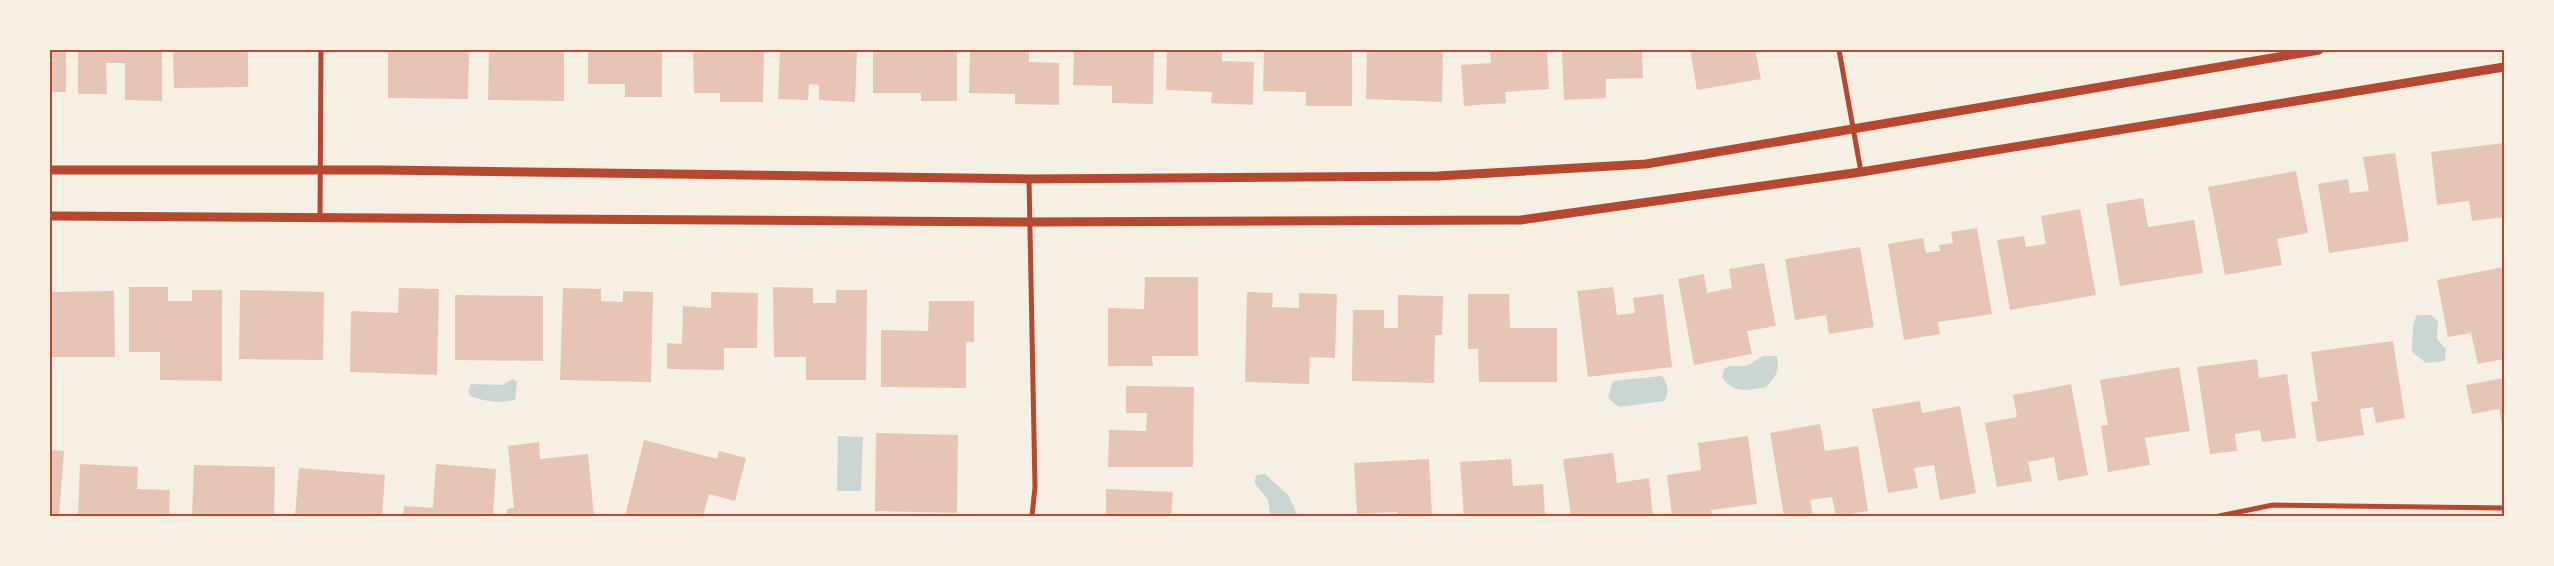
<svg xmlns="http://www.w3.org/2000/svg" width="2554" height="566" viewBox="0 0 2554 566" font-family="Commissioner,sans-serif">
  <style>
    .water { fill: #c9d6d2 }
    .building { fill: #e6c5b7 }
    .lines { fill: none; stroke-linecap: round; stroke-linejoin: round }
    .minor { stroke: #b5482f; stroke-width: 5 }
    .tertiary { stroke: #b5482f; stroke-width: 9 }
    .neatline { fill: none; stroke: #b5482f; stroke-width: 2 }
  </style>
  <rect width="100%" height="100%" fill="#f6efe4"/>
  <path class="water" d="M2417,315h14l7,7 -1,17 9,10 -1,12 -19,2 -14,-11 1,-28z
    M1763,356h14c3,15 -1,20 -11,31 -17,3 -34,7 -44,-10l2,-8c7,-5 12,-2 20,-3 7,-1 13,-7 19,-10z
    M1662,376c6,9 8,16 2,25l-45,6 -11,-9 5,-17z
    M513,379l4,3 -2,18c-17,3 -28,2 -45,-4l-2,-5 3,-7 31,1z
    M838,436l25,1 -2,54h-24z
    M1265,474l23,21 10,21h-23l-5,-3 -2,-13 -14,-18 3,-7z"/>
  <path class="building" d="M50,50h16v42h-16z
    M78,50h84v51l-37,-1v-37h-19l1,31h-29z
    M173,50h75v37l-74,1z
    M388,50h81l-1,49 -80,-1z
    M489,50h75v51l-76,-1z
    M588,50h74v47h-37v-13h-37z
    M693,50h71l-1,52h-43v-9h-26z
    M780,50h77l-2,52 -36,-2v-15l-10,-1 -1,16 -30,-1z
    M873,50h84v51h-36v-8h-48z
    M970,50h59v12l30,1v42l-44,-1v-10l-46,-1z
    M1074,50h80l-1,54 -41,-1v-17l-39,-1z
    M1167,50h55v11l32,1 -1,43 -42,-2 1,-11 -46,-2z
    M1264,50h88v56h-46v-14l-43,-1z
    M1367,50h76l-1,52 -76,-3z
    M1490,50h57l2,39 -44,3 1,11 -42,3 -3,-41 30,-2z
    M1562,50h80l1,28 -37,1v19l-42,2z
    M1690,50h65l6,29 -64,11z
    M2504,143v74l-32,4 -3,-20 -32,4 -6,-53z
    M2395,153l14,88 -80,12 -11,-69 30,-5 2,14 19,-2 -6,-34z
    M2296,171l12,62 -31,6 5,26 -57,10 -17,-88z
    M2143,198l5,29 46,-7 9,53 -83,13 -14,-82z
    M2080,209l16,86 -86,15 -13,-70 27,-4 2,11 20,-3 -5,-28z
    M1977,228l15,86 -54,8 2,12 -36,6 -16,-96 35,-6 3,15 14,-2 -1,-6 14,-2 -2,-11z
    M1860,247l14,80 -45,7 -3,-19 -31,5 -10,-61z
    M1764,263l12,63 -29,5 5,23 -58,11 -16,-86 26,-5 3,19 25,-5 -3,-19z
    M2504,267v92l-26,5 -7,-31 -23,4 -11,-57z
    M1145,277h53v79h-46l1,10h-45v-58l36,1z
    M129,287h39v14h24v-11h30v91l-62,-1v-28h-31z
    M773,287l40,1v15h23v-13h31l-1,90h-60v-23h-32z
    M1613,287l4,28 18,-2 -2,-15 30,-4 9,73 -84,10 -11,-86z
    M399,288l40,1 -2,86 -87,-3 1,-61 47,2z
    M563,288l38,1v12l22,1v-11l30,1 -2,90 -91,-2z
    M240,290l84,2 -1,68 -84,-1z
    M114,291l1,66h-65v-65z
    M711,292l47,1 -1,55h-33v22l-57,-1v-26l15,1 1,-38 28,2z
    M1247,292l26,1 -1,14 27,1v-15l38,1 -2,64 -25,-1 -1,27 -64,-2z
    M1468,294h41l1,34h47v54h-78l-1,-33h-10z
    M455,295l88,1v65l-88,-1z
    M1398,295l45,1 -1,39h-7l-1,48 -82,-2 1,-71h31v18h14z
    M929,301h45v41h-8v46l-85,-1v-57l47,1z
    M2393,341l12,77 -29,5 -3,-16 -13,2 4,26 -47,7 -6,-40 7,-1 -7,-49z
    M2257,359l2,19 28,-4 9,64 -34,4 -2,-12 -25,4 2,17 -27,3 -13,-87z
    M2179,367l11,64 -45,7 5,27 -42,7 -7,-46 7,-1 -8,-45z
    M2504,378v53h-1l-4,-22 -27,5 -6,-29z
    M2071,384l17,91 -30,6 -4,-24 -26,5 4,19 -35,6 -12,-64 32,-6 -4,-22z
    M1126,386l68,1 -1,80h-85l1,-37 37,1 1,-18h-21z
    M1920,401l2,12 38,-7 16,87 -36,7 -6,-35 -20,3 4,20 -30,5 -16,-84z
    M1820,424l5,27 33,-5 10,65 -32,5 -4,-19 -22,3 3,16h-29l-14,-83z
    M876,433l82,2 -1,78 -82,-2z
    M1748,436l9,68 -46,6 1,6h-40l-5,-41 34,-5 -3,-27z
    M644,440l73,19 2,-8 27,7 -11,43 -26,-7 -6,22h-78z
    M539,442l1,17 48,-5 6,62h-87v-7l7,-1 -6,-62z
    M50,450l14,1 -5,65h-9z
    M1613,453l4,30 32,-5 4,38h-82l-8,-57z
    M1429,459l3,57h-35v-4l-40,2 -3,-51z
    M1511,459l2,27 30,-2 2,32h-81l-4,-54z
    M80,464l58,3 -1,22 33,1 -1,26h-91z
    M436,464l60,5 -3,47h-90l1,-10 29,2z
    M194,465l81,2 -1,49h-82z
    M299,468l86,7 -3,41h-87z
    M1106,489l67,3 -2,24h-65z"/>
  <g class="lines">
    <path class="minor" d="M1839,50l22,122
      M1029,179l6,308 -3,29
      M320,217l1,-167
      M2219,516l54,-11 231,3"/>
    <path class="tertiary" d="M50,170h333l646,9 409,-3 208,-12 673,-114
      M50,216l980,6 491,-2 340,-48 643,-105"/>
  </g>
  <rect width="2554" height="566" fill="none" stroke="#f6efe4" stroke-width="102"/>
  <rect x="51" y="51" width="2452" height="464" class="neatline"/>
</svg>
